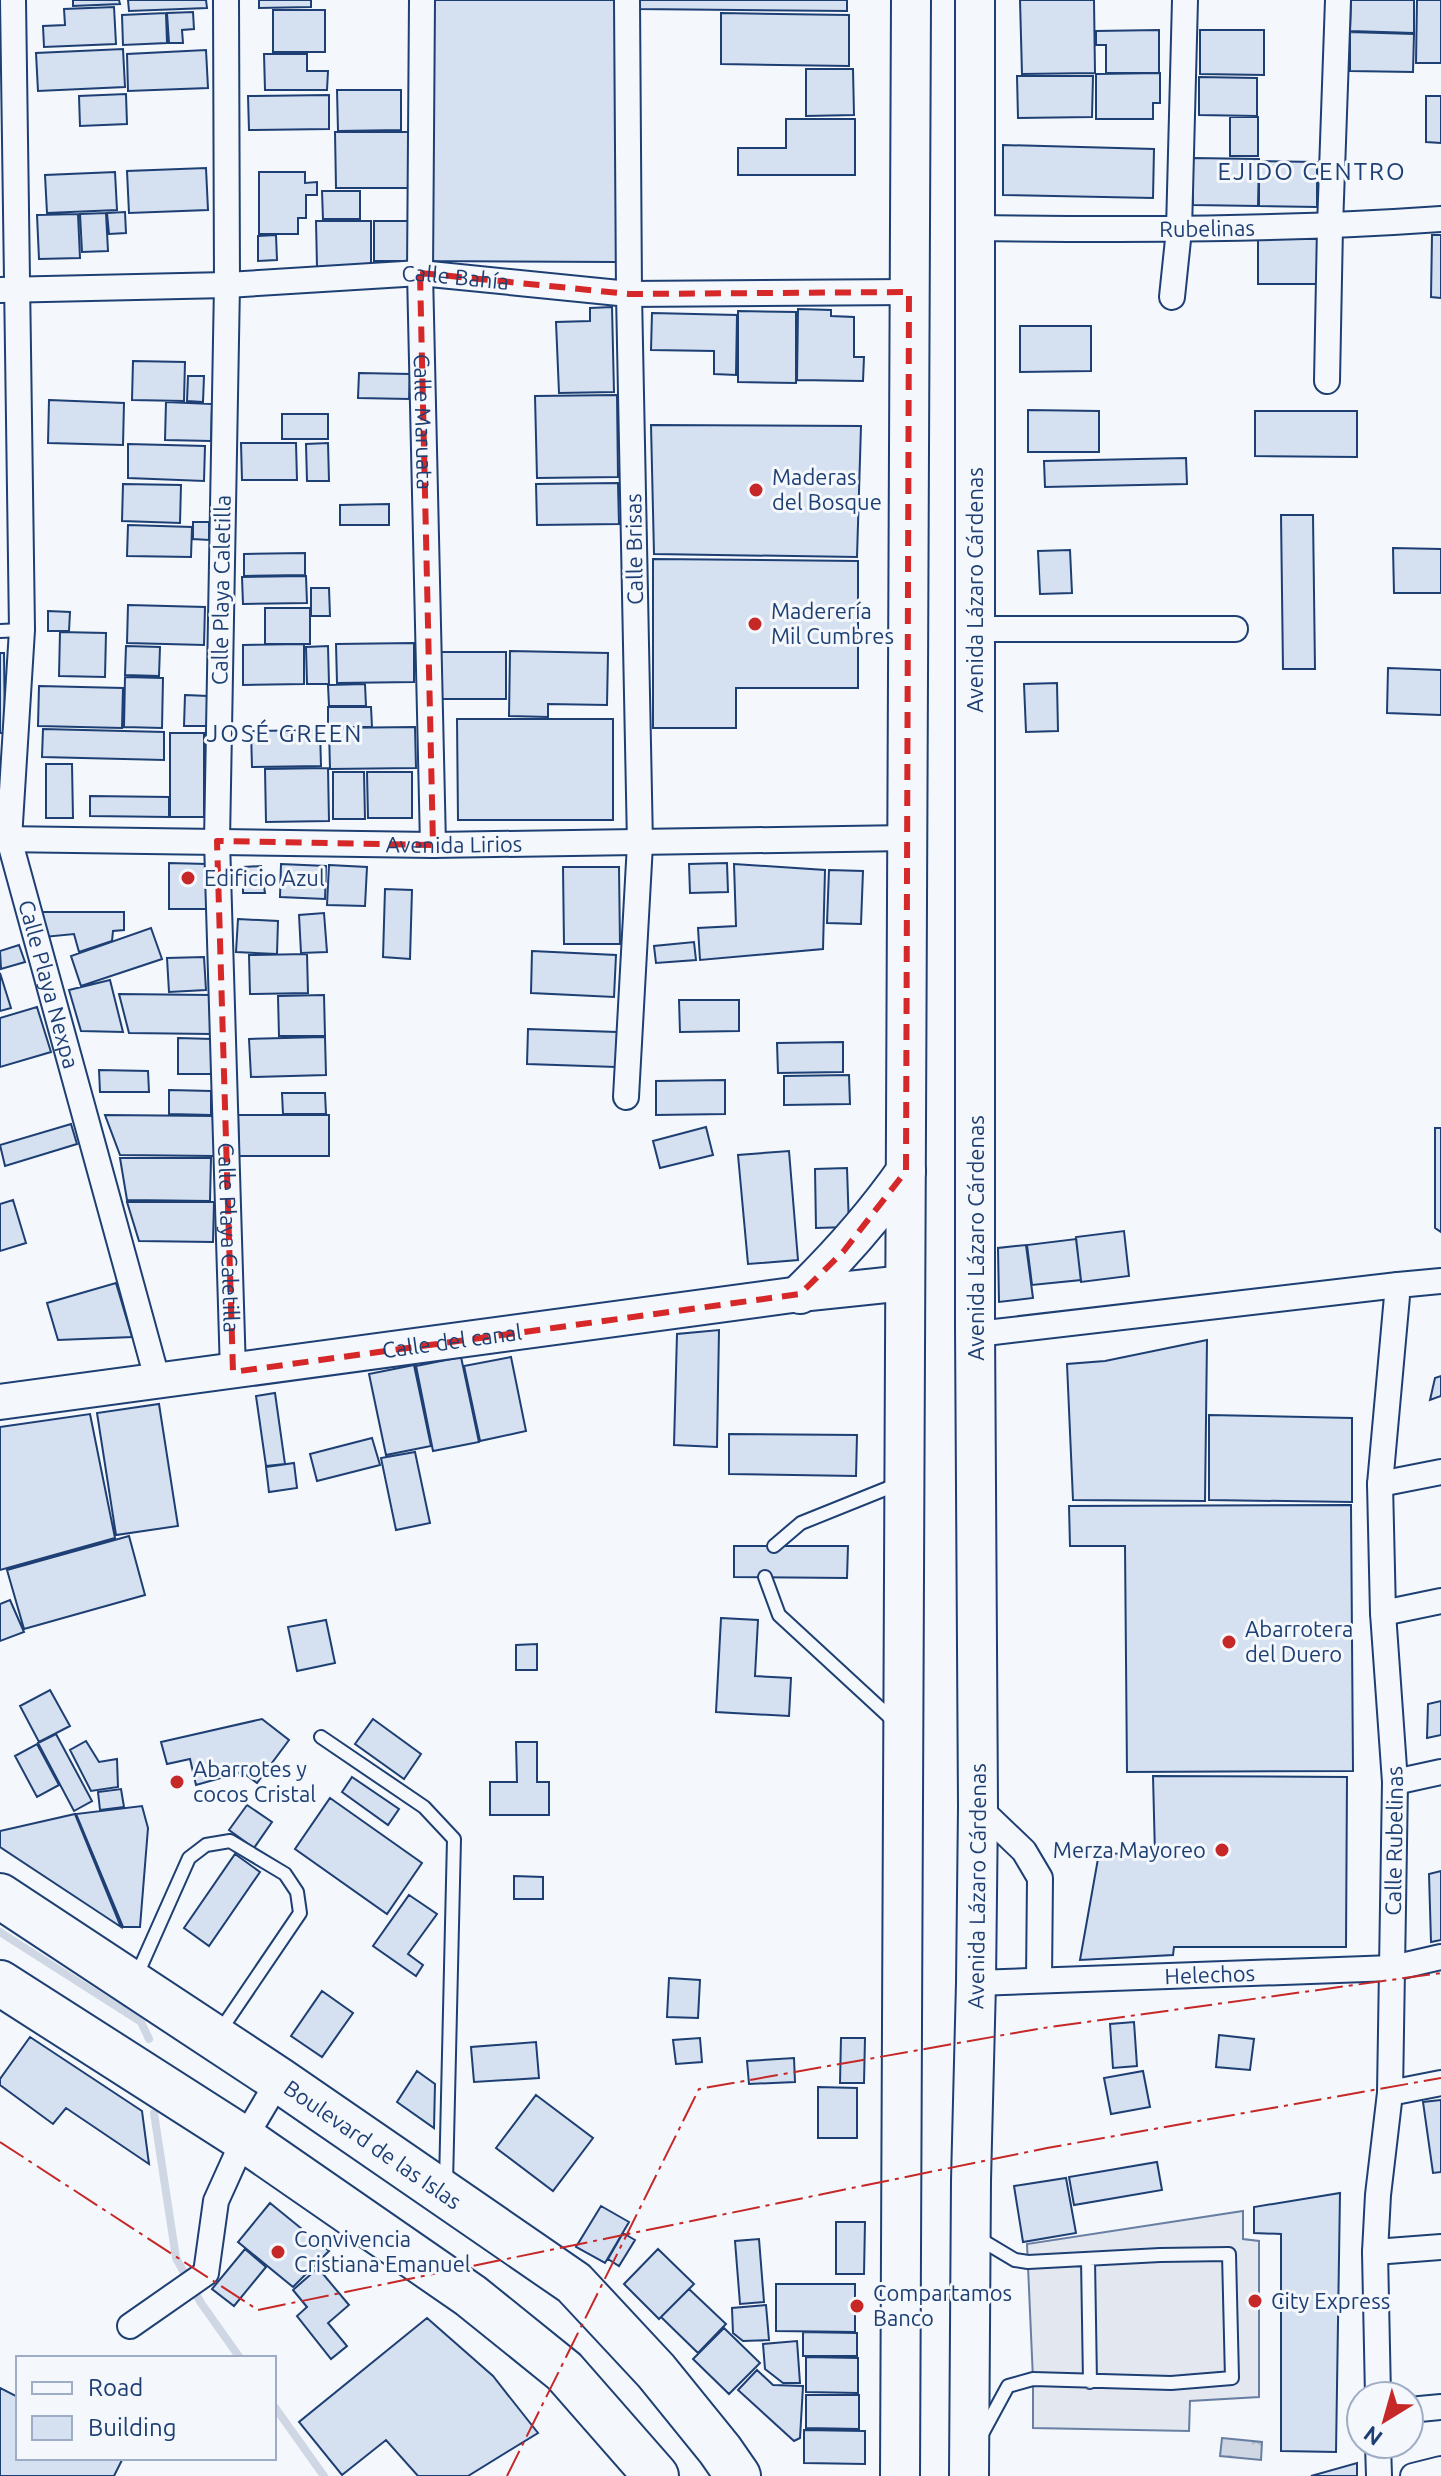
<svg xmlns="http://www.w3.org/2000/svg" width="1441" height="2476" viewBox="0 0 1441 2476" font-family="Ubuntu,sans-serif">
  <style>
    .parking { fill: #e3e8f0; stroke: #687fa3; stroke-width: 2 }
    .water { fill: url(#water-ripples); stroke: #687fa3; stroke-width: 2 }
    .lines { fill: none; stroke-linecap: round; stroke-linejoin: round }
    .stream { stroke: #cfd7e4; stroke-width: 8 }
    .building { fill: #d5e0f0; stroke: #1d3f73; stroke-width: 2 }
    .lane-casing { stroke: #1d3f73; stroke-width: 16 }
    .street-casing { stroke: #1d3f73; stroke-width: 28 }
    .secondary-casing { stroke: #1d3f73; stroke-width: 38 }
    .primary-casing { stroke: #1d3f73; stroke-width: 42 }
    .highway-casing { stroke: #1d3f73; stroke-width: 48 }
    .lane { stroke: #f4f7fb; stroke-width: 12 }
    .street { stroke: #f4f7fb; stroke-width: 24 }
    .secondary { stroke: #f4f7fb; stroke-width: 34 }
    .primary { stroke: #f4f7fb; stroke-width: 38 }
    .highway { stroke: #f4f7fb; stroke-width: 44 }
    .power { stroke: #c62828; stroke-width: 2; stroke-dasharray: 28 6 4 6; stroke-linecap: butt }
    .marked { fill: none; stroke: #d62828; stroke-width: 6; stroke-dasharray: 16 10; stroke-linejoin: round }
    .poi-dot { fill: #c62828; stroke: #f4f7fb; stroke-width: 3 }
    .labels { text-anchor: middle; stroke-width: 6; stroke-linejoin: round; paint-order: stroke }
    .street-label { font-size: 22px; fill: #1d3f73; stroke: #f4f7fb }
    .poi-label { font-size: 22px; fill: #1d3f73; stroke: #f4f7fb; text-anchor: start }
    .neighbourhood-label { font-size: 24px; letter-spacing: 2px; fill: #1d3f73; stroke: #f4f7fb }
  </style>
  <defs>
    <pattern id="water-ripples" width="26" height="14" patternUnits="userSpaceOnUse" patternTransform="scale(2)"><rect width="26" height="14" fill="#cfd7e4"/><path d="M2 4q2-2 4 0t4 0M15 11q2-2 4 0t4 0" fill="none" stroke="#b1bac7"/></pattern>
  </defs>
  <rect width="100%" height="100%" fill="#f4f7fb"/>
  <path class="parking" d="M1243,2211v28l16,2v156l-69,4 -1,30 -156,-3v-49l-6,-135z"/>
  <path class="water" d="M1222,2438l40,4 -1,18 -41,-4z"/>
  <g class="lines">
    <path class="stream" d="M0,1932l141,90 8,17
      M154,2113l22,145 25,45 39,55
      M274,2406l50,70"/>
  </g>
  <path class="building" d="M73,0h46l1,4 -47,2z
    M128,0h78l1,8 -78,3z
    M259,0h52v7l-52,1z
    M432,0h184v262l-185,-1z
    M636,0h211v11l-211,-2z
    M1020,0h74l1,73 -73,1z
    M1351,0h63v33l-64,-2z
    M1417,0h24v63h-25z
    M114,7l2,37 -72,3 -1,-21 22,-1 -1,-16z
    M273,10h52v42h-52z
    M193,12l1,17 -12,1 1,13h-14l-2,-30z
    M166,13l1,30 -44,2 -1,-30z
    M721,13l128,2v51l-128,-2z
    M1159,30v43h-53v-28h-10v-14z
    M1200,30h64v45l-64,-1z
    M1350,32l64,2 -1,38 -63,-1z
    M123,49l2,38 -87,4 -2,-38z
    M206,50l2,38 -80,3 -1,-37z
    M264,54h43v17h21l-1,19h-62z
    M806,69h47l1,46 -48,1z
    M1160,73v30h-7v16h-57v-45z
    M1017,76h76l-1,41 -74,1z
    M1199,77l58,1v38l-58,-1z
    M337,90h64v40l-63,1z
    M126,94l1,30 -47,2 -1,-30z
    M329,95v34l-80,1 -1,-34z
    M1426,96h15v47l-15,-1z
    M1230,117h28v39h-28z
    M786,119h69v56h-117v-27h48z
    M335,132h75l1,56h-75z
    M1003,145l151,4 -1,49 -150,-3z
    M1193,158l66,1 -1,47 -65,-1z
    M1259,161l58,1v45l-58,-1z
    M206,168l2,42 -79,3 -2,-42z
    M115,172l2,38 -70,3 -2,-38z
    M259,172h46v11l12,-1v13h-11v23h-8v16h-39z
    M322,191h38v28h-37z
    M125,212l1,21 -17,1 -2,-21z
    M106,213l2,38 -26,1 -2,-38z
    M78,214l2,44 -41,1 -2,-44z
    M316,221h55v46h-54z
    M374,221h36l1,40h-37z
    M276,235l1,25 -19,1v-25z
    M1432,235h9v63l-10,-1z
    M1258,239h63v45h-63z
    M612,307l2,85 -55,1 -3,-71 34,-1v-13z
    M798,309l33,1v6l23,1v40h10l-1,24 -66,-1z
    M738,311l58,1v71l-58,-1z
    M652,313l85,2 -1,60 -22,-1v-23l-63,-1z
    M1020,326h71v45l-71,1z
    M133,361l52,1 -1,39 -52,-1z
    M359,373l51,1 -1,25 -51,-1z
    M188,376h16l-1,26 -16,-1z
    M617,395l1,82 -81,1 -2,-82z
    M49,400l75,3 -1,42 -75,-2z
    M166,402l46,2 -1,37 -46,-1z
    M1028,410l71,1v41h-71z
    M1255,411h102v46l-102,-1z
    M282,414h46v25h-46z
    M651,425l210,1 -4,131 -203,-3z
    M241,443h55l1,37h-55z
    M328,443l1,38h-22l-1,-37z
    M128,444l77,2 -1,35 -76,-3z
    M1186,458l1,26 -142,3 -1,-26z
    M618,483l1,41 -82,1 -1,-41z
    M123,484l58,1 -1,38 -58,-2z
    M389,504v21h-49v-20z
    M1281,515h32l2,154h-32z
    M193,522h16v18l-16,-1z
    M128,525l64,2 -1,30 -64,-1z
    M1393,548l48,1v44h-47z
    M1070,550l2,43 -32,1 -2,-43z
    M305,553v22l-61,1v-22z
    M653,559l205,2v127h-122v40h-83z
    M306,576l1,27 -64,1 -1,-27z
    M311,588h18l1,28h-19z
    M128,605l77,2 -1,38 -77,-2z
    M265,608h45v36h-45z
    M48,611l22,1 -1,19h-21z
    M60,632l46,1 -1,44 -46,-1z
    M414,643v39l-77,1 -1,-39z
    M304,644v40l-61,1v-40z
    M126,646l34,1 -1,29 -34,-1z
    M328,646l1,38h-22l-1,-37z
    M510,651l98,2 -1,52 -59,-1v13l-39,-1z
    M438,652h68v47h-67z
    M0,653h4l1,80h-5z
    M1388,668l53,2v45l-54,-2z
    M125,677l38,1 -1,50 -38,-1z
    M1057,683l1,48 -32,1 -2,-48z
    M365,684l1,22h-37l-1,-21z
    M39,686l84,2 -1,40 -84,-2z
    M185,695l23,1 -1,30h-23z
    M328,707h43l1,20h-44z
    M457,719h156v101h-155z
    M415,727l1,41 -86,1 -1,-41z
    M43,729l121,3v28l-122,-3z
    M320,730l1,36 -69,1 -1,-36z
    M170,733h34v84h-34z
    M46,764h26l1,54h-27z
    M328,768l1,53 -63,1 -1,-53z
    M333,772h31l1,47h-32z
    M367,772h45v46h-44z
    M90,796l79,1v20l-79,-1z
    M169,863l38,1 -1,45h-37z
    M727,863l1,29 -38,1 -1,-29z
    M281,864l45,2 -1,33 -45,-2z
    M734,864l91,6 -2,79 -123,11 -2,-32 38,-2z
    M329,865l38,2 -2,39 -38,-1z
    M261,866l4,27h-22v-26z
    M563,867h56l1,77h-56z
    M829,870l34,1 -2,53 -34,-1z
    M385,889l27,1 -2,69 -27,-2z
    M41,912h83v18l-11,1 -1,10 -33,11 -5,-18 -30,3z
    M324,913l3,39 -26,1 -2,-38z
    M238,919l40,2 -1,33 -41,-2z
    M151,928l11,31 -81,27 -10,-30z
    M694,942l2,18 -40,3 -2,-17z
    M19,945l6,17 -24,7 -1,-18z
    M532,951l84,4 -2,42 -83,-4z
    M307,954l1,39 -58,1 -1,-39z
    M204,957l2,33 -37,2 -2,-34z
    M0,973l11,35 -11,3z
    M110,980l13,52 -42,-1 -12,-41z
    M119,994l92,1v39l-82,-1z
    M324,995l1,41h-46l-1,-40z
    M679,1000h60v31l-59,1z
    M37,1007l14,45 -51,15v-49z
    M528,1029l89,3 -1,35 -89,-3z
    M325,1037l1,38 -75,2 -2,-38z
    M178,1038l34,1v35h-34z
    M843,1042v30l-65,1 -1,-30z
    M99,1070l49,1 1,21h-49z
    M849,1075l1,29 -66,1v-29z
    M725,1080v34l-69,1v-34z
    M169,1090l42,1v24l-42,-1z
    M282,1093h43l1,21h-43z
    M105,1115l110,1 -1,40 -94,-1z
    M238,1115h91v41h-90z
    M71,1124l6,20 -72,22 -5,-21z
    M706,1127l7,28 -53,13 -7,-27z
    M1435,1128h6v104l-6,-4z
    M789,1151l9,109 -50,4 -10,-109z
    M120,1158h91l-1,43 -83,-1z
    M847,1168l2,59 -33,1 -1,-59z
    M13,1200l13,43 -26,8v-47z
    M127,1202h87l-1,40 -74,-1z
    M1124,1231l5,45 -48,6 -5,-45z
    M1076,1239l5,41 -49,5 -5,-40z
    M1026,1245l7,53 -34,4 -1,-54z
    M116,1283l16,54 -74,3 -11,-37z
    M719,1330l-2,117 -43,-2 3,-111z
    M1207,1340l-2,161 -132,-1 -6,-136 38,-3z
    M461,1357l18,85 -46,9 -17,-85z
    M511,1357l15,74 -46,10 -16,-75z
    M414,1365l17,81 -45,9 -17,-81z
    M1441,1376v20l-11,4 5,-22z
    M275,1393l10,71 -19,2 -10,-70z
    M159,1404l19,122 -62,9 -19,-122z
    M90,1414l25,124 -115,32v-143z
    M1209,1415l143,3v84l-143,-2z
    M729,1434l128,1 -1,41 -127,-2z
    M372,1438l8,27 -63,16 -7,-27z
    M415,1452l15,71 -34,7 -15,-72z
    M294,1463l3,25 -28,4 -3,-25z
    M1351,1505l2,266 -226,1 -2,-226h-55l-1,-40z
    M129,1536l16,59 -121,34 -17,-59z
    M734,1546h114l-1,32 -113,-1z
    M10,1600l14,32 -24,9v-37z
    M721,1618l37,2 -3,56 36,2 -2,38 -73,-4z
    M326,1620l9,43 -38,8 -9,-44z
    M537,1644v26h-21v-25z
    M50,1690l20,36 -31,16 -19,-36z
    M1441,1701v34l-14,3 1,-34z
    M262,1719l27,21 -32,43 -15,-11 -46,13 -6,-26 -23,5 -6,-22z
    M373,1719l48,35 -17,25 -49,-35z
    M56,1734l36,67 -18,10 -36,-68z
    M86,1741l13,21 18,-3 1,28 -27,4 -21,-41z
    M516,1742h21v40h12v33h-59v-33h27z
    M37,1744l22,41 -22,12 -22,-41z
    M1153,1776l194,1 -1,170h-172l-1,8 -93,5 19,-107 56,2z
    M352,1777l47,32 -11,16 -46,-33z
    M121,1789l3,18 -24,3 -2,-18z
    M330,1798l92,65 -35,51 -92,-65z
    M247,1805l25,17 -18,26 -25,-18z
    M142,1806l6,22 -8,99h-17l-47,-113z
    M75,1814l46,113 -121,-80v-16z
    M235,1854l25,18 -51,74 -25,-18z
    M1441,1871v69l-10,2 -2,-68z
    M514,1876l29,1v22h-29z
    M409,1895l28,19 -29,40 15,11 -7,11 -43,-30z
    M669,1978l31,2 -2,38 -31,-1z
    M322,1991l31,22 -31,44 -31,-21z
    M1134,2022l3,44 -24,2 -3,-44z
    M1219,2035l35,4 -4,31 -34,-3z
    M30,2037l112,74 7,53 -83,-56 -13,16 -53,-39v-6z
    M700,2038l2,24 -26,2 -3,-24z
    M841,2038h24l-1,45h-24z
    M536,2042l3,36 -65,4 -3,-35z
    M794,2058l1,24 -46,2 -2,-23z
    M417,2071l18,13 -1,44 -37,-26z
    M1143,2071l7,36 -39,7 -7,-36z
    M818,2087l39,1v50h-39z
    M536,2095l57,43 -40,53 -57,-43z
    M1441,2100v72l-8,1 -10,-71z
    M1157,2162l5,28 -88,15 -5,-28z
    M1066,2178l10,55 -53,9 -9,-56z
    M1340,2193l-4,259 -55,-1v-217l-27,-1v-26z
    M270,2203l59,48 -36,36 -55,-45z
    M601,2206l28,16 -24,41 -29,-16z
    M836,2222h29l-1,52h-28z
    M623,2233l12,7 -16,26 -11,-7z
    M759,2239l5,63 -24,2 -5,-63z
    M245,2249l21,18 -32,39 -22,-17z
    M658,2249l36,35 -35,35 -35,-35z
    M318,2268l31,37 -21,18 19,23 -16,13 -34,-43 10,-9 -14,-17z
    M776,2284h79v48l-79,-1z
    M689,2289l37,35 -28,29 -37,-36z
    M766,2305l3,35 -26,1 -10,-8 -1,-25z
    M427,2318l66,58 45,57 -70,43h-50l-32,-36 -44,35 -43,-53z
    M724,2328l36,35 -31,31 -36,-35z
    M803,2332l54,1v23h-54z
    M797,2341l3,42h-17l-18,-14 -2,-25z
    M806,2357l52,1v35l-52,-1z
    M757,2370l16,15 30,1 -3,52 -6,3 -56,-51z
    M0,2388l18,9v61h105l-9,18h-114z
    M806,2395h53v34l-53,-1z
    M804,2430l61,1v33l-61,-1z
    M1357,2463v13h-46z"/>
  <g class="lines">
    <g class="lane-casing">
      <path id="lane" d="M0,631l22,-1
        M774,1546l27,-23 97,-39
        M765,1577l14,38 115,106
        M321,1737l103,70 30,32 -8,344
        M136,1977l53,-119 17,-13 24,-4 55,33 12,18 3,21 -80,118
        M978,2238l37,22 13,2 132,-7 69,-1 3,124 -61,5 -138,-4 -25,7 -26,48
        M1088,2259l2,123"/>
    </g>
    <g class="street-casing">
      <g id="street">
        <path id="s1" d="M13,0l9,630 -13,209 149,543"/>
        <path id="s2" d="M226,0l1,285 -10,556 16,531"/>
        <path id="s3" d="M422,0l-2,273 13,572"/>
        <path id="s4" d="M975,228c157,2 309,2 466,-9"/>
        <path id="s5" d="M0,290l227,-5 193,-12 209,21 280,-2"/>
        <path d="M1172,297l7,-67 6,-230"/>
        <path d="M1327,381l3,-154 8,-227"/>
        <path d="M975,629h260"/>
        <path id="s6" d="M0,839l433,6 475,-7"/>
        <path d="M626,1097l14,-253 -11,-550 -2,-294"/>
        <path d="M977,1334l421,-49"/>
        <path d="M1380,1484l61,-12"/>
        <path d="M1383,1613l58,-12"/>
        <path d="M1395,1782l46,-10"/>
        <path d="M978,1807l46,44 16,27 -1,102"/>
        <path id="s7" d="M976,1983l417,-15 48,-11"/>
        <path d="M1390,2093l51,-10"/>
        <path d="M1375,2252l66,-5"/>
        <path d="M130,2326l76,-53 10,-72 28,-62 35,-59"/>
        <path id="s8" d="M1378,2396l-3,-144 3,-57 12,-102 5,-311 -12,-169 -3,-129 18,-199 43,-4"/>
        <path d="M1409,2410l32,-3"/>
        <path d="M1378,2444l1,32"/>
        <path d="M1413,2476l28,-7"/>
      </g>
    </g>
    <g class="secondary-casing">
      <g id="secondary">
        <path id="s9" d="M0,1402l800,-108 105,-11"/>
      </g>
    </g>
    <g class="primary-casing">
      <g id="primary">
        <path d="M800,1294c41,-40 73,-76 106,-123"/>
        <path d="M900,2476l11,-2476"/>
        <path id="s10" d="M969,2476l2,-295 5,-198 2,-176 -3,-481v-1326"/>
      </g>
    </g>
    <g class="highway-casing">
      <g id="highway">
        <path id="s11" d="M0,1896l279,184 295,203 82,88 64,79 18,26"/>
        <path d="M0,1983l244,156 227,157 93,75 92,105"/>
      </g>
    </g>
    <use href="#lane" class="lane"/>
    <use href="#street" class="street"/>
    <use href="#secondary" class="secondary"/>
    <use href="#primary" class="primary"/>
    <use href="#highway" class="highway"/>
    <path class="power" d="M0,2142l258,168 789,-162 394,-70
      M507,2476l192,-387 344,-61 398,-55"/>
  </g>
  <path class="marked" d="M420,273l209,21 280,-2 -3,879 -63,81 -43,42 -567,78 -16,-531 216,4z"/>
  <g class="poi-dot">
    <circle cx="756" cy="490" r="8"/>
    <circle cx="755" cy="624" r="8"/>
    <circle cx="188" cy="878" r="8"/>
    <circle cx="1229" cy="1642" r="8"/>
    <circle cx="177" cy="1782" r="8"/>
    <circle cx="1222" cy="1850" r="8"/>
    <circle cx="278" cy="2252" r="8"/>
    <circle cx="1255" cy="2301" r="8"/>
    <circle cx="857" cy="2306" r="8"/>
  </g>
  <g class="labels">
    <g class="street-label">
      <text dy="8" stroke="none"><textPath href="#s4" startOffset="232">Rubelinas</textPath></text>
      <text dy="8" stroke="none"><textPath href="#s5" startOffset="456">Calle Bahía</textPath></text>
      <text dy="8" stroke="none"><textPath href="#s3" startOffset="422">Calle Maruata</textPath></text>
      <text transform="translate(634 549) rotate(-91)" y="8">Calle Brisas</text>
      <text transform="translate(221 590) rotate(-89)" y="8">Calle Playa Caletilla</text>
      <text transform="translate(975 590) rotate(-90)" y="8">Avenida Lázaro Cárdenas</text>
      <text dy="8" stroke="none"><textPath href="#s6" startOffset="454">Avenida Lirios</textPath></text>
      <text dy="8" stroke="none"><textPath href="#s1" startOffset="990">Calle Playa Nexpa</textPath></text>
      <text dy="8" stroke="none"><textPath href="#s2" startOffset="1238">Calle Playa Caletilla</textPath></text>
      <text transform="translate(976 1238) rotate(-90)" y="8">Avenida Lázaro Cárdenas</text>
      <text dy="8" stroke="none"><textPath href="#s9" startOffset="456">Calle del canal</textPath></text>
      <text dy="8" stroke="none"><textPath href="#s8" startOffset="556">Calle Rubelinas</textPath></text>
      <text dy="8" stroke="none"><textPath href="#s10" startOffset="590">Avenida Lázaro Cárdenas</textPath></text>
      <text dy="8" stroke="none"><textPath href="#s7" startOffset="234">Helechos</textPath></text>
      <text dy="8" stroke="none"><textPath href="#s11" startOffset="448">Boulevard de las Islas</textPath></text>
    </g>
    <g class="poi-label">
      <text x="772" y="485">Maderas<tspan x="772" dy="25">del Bosque</tspan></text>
      <text x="771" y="619">Maderería<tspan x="771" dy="25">Mil Cumbres</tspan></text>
      <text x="204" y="886">Edificio Azul</text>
      <text x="1245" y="1637">Abarrotera<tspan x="1245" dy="25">del Duero</tspan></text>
      <text x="193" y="1777">Abarrotes y<tspan x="193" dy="25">cocos Cristal</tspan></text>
      <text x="1206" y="1858" text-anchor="end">Merza Mayoreo</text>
      <text x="294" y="2247">Convivencia<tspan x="294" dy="25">Cristiana Emanuel</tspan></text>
      <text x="873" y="2301">Compartamos<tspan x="873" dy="25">Banco</tspan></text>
      <text x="1271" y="2309">City Express</text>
    </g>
    <g class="neighbourhood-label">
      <text x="1312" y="180">EJIDO CENTRO</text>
      <text x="285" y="742">JOSÉ GREEN</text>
    </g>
  </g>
  <rect x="16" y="2356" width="260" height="104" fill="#f4f7fb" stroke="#9eadc5" stroke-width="2"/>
  <rect x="32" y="2382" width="40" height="12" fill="#f4f7fb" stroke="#9eadc5" stroke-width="2"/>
  <text x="88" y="2396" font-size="24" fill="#1d3f73">Road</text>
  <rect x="32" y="2416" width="40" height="24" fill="#d5e0f0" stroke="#9eadc5" stroke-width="2"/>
  <text x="88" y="2436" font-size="24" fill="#1d3f73">Building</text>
  <g transform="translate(1385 2420) rotate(217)"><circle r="38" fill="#f4f7fb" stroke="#9eadc5" stroke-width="2"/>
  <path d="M0-6L14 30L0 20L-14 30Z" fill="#c62828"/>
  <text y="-12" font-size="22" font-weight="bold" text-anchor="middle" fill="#1d3f73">N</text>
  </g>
</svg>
